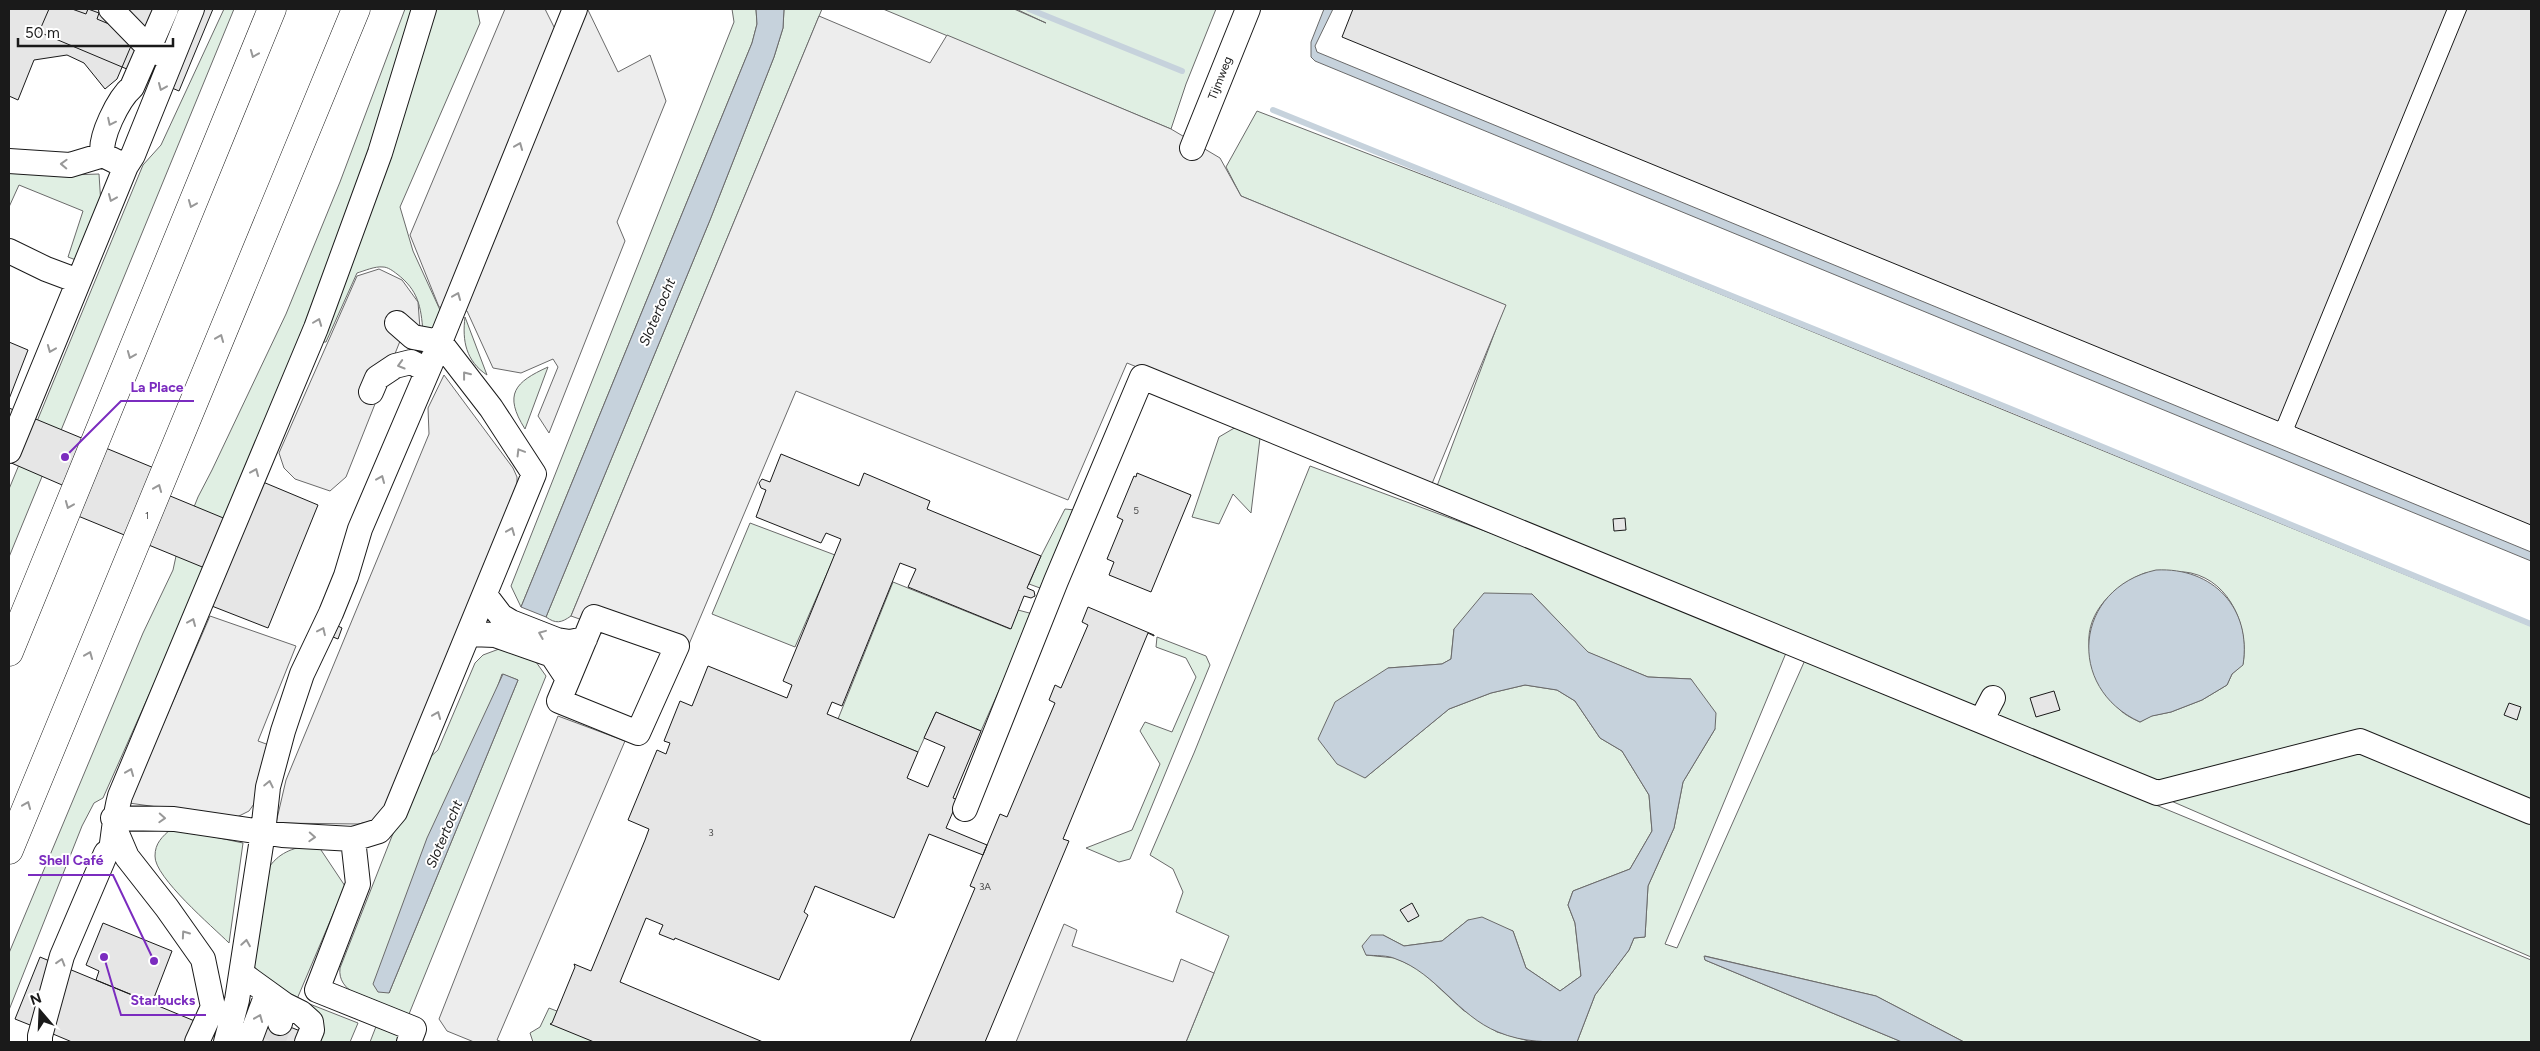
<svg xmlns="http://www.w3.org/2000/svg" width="2540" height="1051" viewBox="0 0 2540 1051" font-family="Figtree,sans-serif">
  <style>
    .green { fill: #e0efe3; stroke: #6a6a6a; fill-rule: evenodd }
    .parking { fill: #ededed; stroke: #6a6a6a }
    .water { fill: #c6d2dc; stroke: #6a6a6a }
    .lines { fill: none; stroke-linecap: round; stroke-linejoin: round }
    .stream { stroke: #c6d2dc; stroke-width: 6 }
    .building { fill: #e6e6e6; stroke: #1a1a1a }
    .minor-tunnel { stroke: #ddd; stroke-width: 24; stroke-dasharray: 24 12; stroke-linecap: butt }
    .minor-casing { stroke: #1a1a1a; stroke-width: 26 }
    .highway-casing { stroke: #1a1a1a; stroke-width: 29 }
    .minor { stroke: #fff; stroke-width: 24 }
    .highway { stroke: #fff; stroke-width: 28 }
    .oneway { stroke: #989898 }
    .labels { text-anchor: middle; stroke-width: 4; stroke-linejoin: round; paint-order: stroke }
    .number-label { font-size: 10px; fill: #4d4d4d }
    .street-label { font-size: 12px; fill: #1a1a1a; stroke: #fff }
    .water-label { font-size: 14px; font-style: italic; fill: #1a1a1a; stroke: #fff }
    .leader { fill: none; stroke: #7b2cbf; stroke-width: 2 }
    .callout-dot { fill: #7b2cbf; stroke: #fff; stroke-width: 2 }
    .callout-label { font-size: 14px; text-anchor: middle; font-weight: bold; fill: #7b2cbf; stroke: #fff; stroke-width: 4; stroke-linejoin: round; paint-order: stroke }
  </style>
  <rect width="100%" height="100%" fill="#fff"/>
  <path class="green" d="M224,9h10l-225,548v-68l134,-324 18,-20z
    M405,9h12l-60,187 -147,362 -107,240 -9,5 -12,23 -73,184v-57l134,-320 30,-63 5,-23 20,-50 14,-27 74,-156 54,-132z
    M436,9h41l3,14 -80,184 13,44 27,59 -7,18 -6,7 -4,-3c-2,-26 -5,-42 -26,-58 -4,-3 -9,-7 -14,-7 -8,-1 -19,4 -26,6l-31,69h-7l45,-115z
    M732,9h24l1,15 -5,19 -231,564 -10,-21 223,-564z
    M784,9h38l-251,607c-10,7 -15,8 -25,1l164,-397 64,-163 9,-29z
    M883,9h131l32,14 -30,-14h200l-30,75 -15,45z
    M1257,111l283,109 991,406v331l-745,-323 -349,-148 68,-181 -264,-109 -15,-29zM2145,573c14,0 32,-3 46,0 40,9 58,55 52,91l-11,10 -5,11 -25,15 -31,12 -20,4 -11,6c-27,-12 -27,-20 -38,-45 -4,-10 -13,-22 -13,-32 -3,-34 27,-61 56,-72z
    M9,169l60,6 30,-1 2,31 -25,55 -8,-3 15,-46 -64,-26 -10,22z
    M465,317l22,58c-21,-14 -25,-34 -22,-58z
    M548,367l-23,62c-22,-35 -10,-47 23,-62z
    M1236,427l24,11 -9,75 -18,-19 -14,30 -27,-7 27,-80z
    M1310,466l242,90 234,97 -121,291 12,4 128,-288 726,300v82h-567l-88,-46 -171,-40v4l197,82h-325l18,-47 34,-45 5,-12 11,-1 3,-51 26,-58 9,-46 32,-53 -24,-50 -43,-2 -61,-25 -55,-58 -78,35 -3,30 -9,5 -54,4 -23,110 84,-69 42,-16 34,-8 32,5 18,11 25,37 22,13 27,44 3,36 -22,38 -57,22 -5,14 7,18 6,53 -21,15 -34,-23 -13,-37 -45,-11 -26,21 -38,5 -21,-11 -17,20 29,3 24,11 44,41 34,22 35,10h-346l43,-106 -53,-24 7,-20 -10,-23 -23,-14 44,-102z
    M1065,509l10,1 -35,78 -11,-4 12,-28z
    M750,523l85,32 -40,92 -83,-33z
    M893,582l117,47 8,-19 15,4 -52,117 -45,-19 -18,40 -80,-33z
    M1157,637l49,19 4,9 -80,194 -11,3 -33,-14 46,-18 28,-66 -20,-33 5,-9 27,10 24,-55 -10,-19 -30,-11z
    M499,649l37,13 10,14 -139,343 2,23h-39l14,-36c-17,-7 -47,-14 -44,-38l52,-132 36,-77 10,-9 37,-87 8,-8zM502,674l16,6 -129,313z
    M172,828l71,15 -14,100c-16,-16 -75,-66 -74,-87 0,-13 7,-19 17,-28z
    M312,844l7,3 26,39 -48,113 61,24 -8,19h-34l-62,-76 13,-96c12,-18 24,-21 45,-26z
    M549,1008l75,29 -2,5h-89l-3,-9 10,-6z"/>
  <path class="parking" d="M505,9h40l9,18 34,-17 30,62 32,-17 16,46 -49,121 8,19 -76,192 -11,-17 20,-49 -5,-8 -32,14 -28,-5 -26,-57 -28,-4 -29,-72z
    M819,16l111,47 17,-28 224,94 49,29 21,38 265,109 -75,181 -304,-123 -59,137 -272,-109 -112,265 -113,-40z
    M379,269l23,11 16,22 2,27 -14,-3 -60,151 -16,14 -35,-12 -11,-11 -5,-15 78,-177z
    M444,375l69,93 4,9v13l-122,309 -17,21 -20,4 -82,-1 10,-43 143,-346 -1,-26z
    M210,616l86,30 -38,95 11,4 -13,56 -7,10 -14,7 -106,-15z
    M558,716l67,25 -128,299 5,2h-28l-27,-11 -8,-12z
    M1064,924l13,6 -5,16 101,36 8,-23 33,14 -28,69h-170z"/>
  <path class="water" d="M756,9h28l-1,19 -9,29 -64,163 -164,397 -25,-10 231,-564 5,-19z
    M1324,9h9l-18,37 2,6 1214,500v9l-1216,-500 -4,-4v-15z
    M2156,570c57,-3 96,38 87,95l-11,9 -5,11 -25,15 -31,12 -19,4 -12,6c-75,-34 -66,-134 16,-152z
    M1484,593l48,1 56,58 60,25 43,2 25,34 -1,16 -32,53 -9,46 -26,58 -3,51 -11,1 -5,12 -34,45 -18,47c-28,0 -53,1 -79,-10 -40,-16 -62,-59 -102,-73 -8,-4 -20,-3 -30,-4l-4,-9 9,-11h12l21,11 38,-5 26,-21 14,-3 31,14 13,37 34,23 21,-15 -6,-53 -7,-18 5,-14 57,-22 22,-38 -3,-36 -27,-44 -22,-13 -25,-37 -18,-11 -32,-5 -34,8 -42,16 -84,69 -28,-14 -19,-25 17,-37 53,-34 54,-4 9,-5 3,-30z
    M503,674l15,6 -129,313 -11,-1 -5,-8 54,-146z
    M1704,956l172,40 88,46h-62l-197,-82z"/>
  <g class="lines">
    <path class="stream" d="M1029,9l153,62
      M1273,110l738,299 520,215"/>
  </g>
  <path class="building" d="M9,9h63l14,5 2,-5 11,4 -2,6 19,8 15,19 -14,33 -12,10 -21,-26 -17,-8 -33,5 -16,40 -9,-4z
    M49,9h164l-34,82 -140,-59z
    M1353,9h1094l-169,412 -936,-384z
    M2467,9h64v516l-236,-98z
    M9,342l19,8 -19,49z
    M9,408l145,60 -8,18 87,36 18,-45 67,28 -50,123 -69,-27 13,-30 -151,-62 8,-21 -60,-26z
    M781,454l78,32 5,-13 66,28 -3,8 114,47 -14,32 7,3 1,5 -4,2 -7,-2 -13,33 -103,-42 8,-18 -16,-6 -58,143 -10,-4 -5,12 91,38 -11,26 21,9 17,-40 -21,-9 12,-26 45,19 -28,67 5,2 -12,28 41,17 -4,10 -54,-21 -35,84 -79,-32 -11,26 4,3 -29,65 -104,-42 -1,2 -15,-6 4,-9 -17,-7 -26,64 143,60h-169l-44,-18 2,-1 23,-56 -1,-3 17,7 54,-131 4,-11 -21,-9 29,-70 9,4 4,-11 -6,-2 16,-40 12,5 16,-40 79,32 5,-13 -9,-4 58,-142 -15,-6 -5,10 -65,-26 10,-27 -5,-2 -2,-5 3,-4 8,3z
    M1137,473l54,22 -40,97 -42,-17 5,-13 -7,-3 16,-39 -6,-3 17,-41 2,1z
    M1625,518l1,12 -12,1 -1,-12z
    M1088,607l66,28v1l-6,-3 -85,206 6,2 -84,201h-75l65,-154 -5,-2 30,-72 7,3 48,-114 -6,-3 6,-15 6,3 27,-63 -6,-3z
    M338,626l4,2 -4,11 -5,-2z
    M2054,691l6,19 -24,7 -6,-19z
    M2509,703l12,4 -4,13 -13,-5z
    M1412,903l7,13 -11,6 -8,-12z
    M103,923l69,28 -20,52 -56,-23 3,-9 -13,-6z
    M40,957l174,72 -5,13h-137l-19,-8 -2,5 -1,-6 -35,-14z
    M249,1011l59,23 -4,8h-67z"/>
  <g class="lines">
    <path class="minor-tunnel" d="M273,1042l7,-19"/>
    <g class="minor-casing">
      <path id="minor" d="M111,9l38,39 12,6
        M1192,148l56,-139
        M103,155c-5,-16 16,-57 29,-68l34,-78
        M9,161l61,4 33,-10 14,7
        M9,251l37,18 32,12
        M371,392l6,-14 18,-12 16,-4 16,8
        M9,451l117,-285 7,-11 59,-146
        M485,595l16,21 10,6 46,18 13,2 15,-3
        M594,617l83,29 -39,87 -79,-32z
        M469,634l26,1 57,20 16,24
        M1981,721l176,72 203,-52 171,71
        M965,809l91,-228 86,-204 839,344 12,-23
        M113,818l61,1 108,16 71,4 26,-8 16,-19 139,-338 -43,-66 -51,-66 -27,-5 -16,-14
        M115,829l12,28 40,51 36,51 10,48 -16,35
        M353,839l5,45 -41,106 97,39 -5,13
        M242,974l43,31 -5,18
        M285,1005l16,8 10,9 1,8 -5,12
        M40,1042v-6l22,-80 44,-103 5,-3c3,-19 4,-36 9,-54l196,-468 64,-175 44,-144
        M226,1042l11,-42 26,-168 5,-45 15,-56 19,-57 29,-61 15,-37 14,-47 80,-187 135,-333
        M249,1042l18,-48"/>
    </g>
    <g class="highway-casing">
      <path id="highway" d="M9,652l263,-643
        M9,850l347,-841"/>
    </g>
    <use href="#minor" class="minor"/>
    <use href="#highway" class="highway"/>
  </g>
  <defs><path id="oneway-chevron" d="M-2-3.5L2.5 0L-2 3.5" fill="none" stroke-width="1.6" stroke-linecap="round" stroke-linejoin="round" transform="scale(1.25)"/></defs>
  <g class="oneway">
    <use href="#oneway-chevron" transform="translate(254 54) rotate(112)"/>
    <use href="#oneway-chevron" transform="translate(162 87) rotate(113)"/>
    <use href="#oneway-chevron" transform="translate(111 122) rotate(116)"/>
    <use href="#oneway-chevron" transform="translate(519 146) rotate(-68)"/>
    <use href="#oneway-chevron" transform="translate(64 164) rotate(-178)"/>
    <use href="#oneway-chevron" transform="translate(112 198) rotate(113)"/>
    <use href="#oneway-chevron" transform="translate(192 204) rotate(112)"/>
    <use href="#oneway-chevron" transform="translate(457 296) rotate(-68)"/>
    <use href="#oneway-chevron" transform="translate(318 322) rotate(-69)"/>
    <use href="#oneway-chevron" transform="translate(220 338) rotate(-68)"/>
    <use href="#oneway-chevron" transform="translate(51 349) rotate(112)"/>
    <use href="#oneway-chevron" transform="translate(131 355) rotate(112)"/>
    <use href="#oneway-chevron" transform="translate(401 365) rotate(164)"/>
    <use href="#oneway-chevron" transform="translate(466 375) rotate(-128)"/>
    <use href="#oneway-chevron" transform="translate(520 452) rotate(-121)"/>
    <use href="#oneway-chevron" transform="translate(255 472) rotate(-67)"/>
    <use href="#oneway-chevron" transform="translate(381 479) rotate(-67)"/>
    <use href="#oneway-chevron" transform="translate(158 488) rotate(-68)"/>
    <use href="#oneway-chevron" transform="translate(69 505) rotate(112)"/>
    <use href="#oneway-chevron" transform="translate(511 531) rotate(-68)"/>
    <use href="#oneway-chevron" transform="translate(192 622) rotate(-67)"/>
    <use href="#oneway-chevron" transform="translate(322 631) rotate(-65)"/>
    <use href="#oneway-chevron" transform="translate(542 634) rotate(-158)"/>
    <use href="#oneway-chevron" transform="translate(89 655) rotate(-68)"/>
    <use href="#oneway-chevron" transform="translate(437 715) rotate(-68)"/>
    <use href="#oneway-chevron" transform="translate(130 772) rotate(-68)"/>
    <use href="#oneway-chevron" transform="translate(269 784) rotate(-78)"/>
    <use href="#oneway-chevron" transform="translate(27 805) rotate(-68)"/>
    <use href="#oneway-chevron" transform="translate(162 818) rotate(3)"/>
    <use href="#oneway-chevron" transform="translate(312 837) rotate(3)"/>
    <use href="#oneway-chevron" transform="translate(185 934) rotate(-125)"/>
    <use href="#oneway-chevron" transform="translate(246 943) rotate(-81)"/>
    <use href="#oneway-chevron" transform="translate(61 962) rotate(-73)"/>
    <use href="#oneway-chevron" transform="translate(259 1018) rotate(-68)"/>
  </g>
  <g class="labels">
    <g class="number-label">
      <text x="1136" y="514">5</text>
      <text x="147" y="519">1</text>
      <text x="711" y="836">3</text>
      <text x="985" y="890">3A</text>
    </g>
    <g class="street-label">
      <text transform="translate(1220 78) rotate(-68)" y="4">Tijmweg</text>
    </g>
    <g class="water-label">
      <text transform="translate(657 312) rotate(-67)" y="5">Slotertocht</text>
      <text transform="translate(444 834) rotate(-67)" y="5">Slotertocht</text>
    </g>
  </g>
  <path class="leader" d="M65 457L121 401H194M154 961L113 875H28M104 957L121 1015H206"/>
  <g class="callout-dot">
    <circle cx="65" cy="457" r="5"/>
    <circle cx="154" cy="961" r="5"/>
    <circle cx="104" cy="957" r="5"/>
  </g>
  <g class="callout-label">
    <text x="157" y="392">La Place</text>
    <text x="71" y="865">Shell Café</text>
    <text x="163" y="1005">Starbucks</text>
  </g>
  <rect width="2540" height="1051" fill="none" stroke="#1a1a1a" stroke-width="20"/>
  <g transform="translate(40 1011) rotate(341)" stroke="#ffffff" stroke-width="4" paint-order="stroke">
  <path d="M0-4L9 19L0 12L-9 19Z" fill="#1a1a1a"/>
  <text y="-8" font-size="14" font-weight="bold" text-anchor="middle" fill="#1a1a1a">N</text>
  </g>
  <path d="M18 38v8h155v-8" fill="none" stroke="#1a1a1a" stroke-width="2.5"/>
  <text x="25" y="38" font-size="15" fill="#1a1a1a" stroke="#ffffff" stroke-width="4" paint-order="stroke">50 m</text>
</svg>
